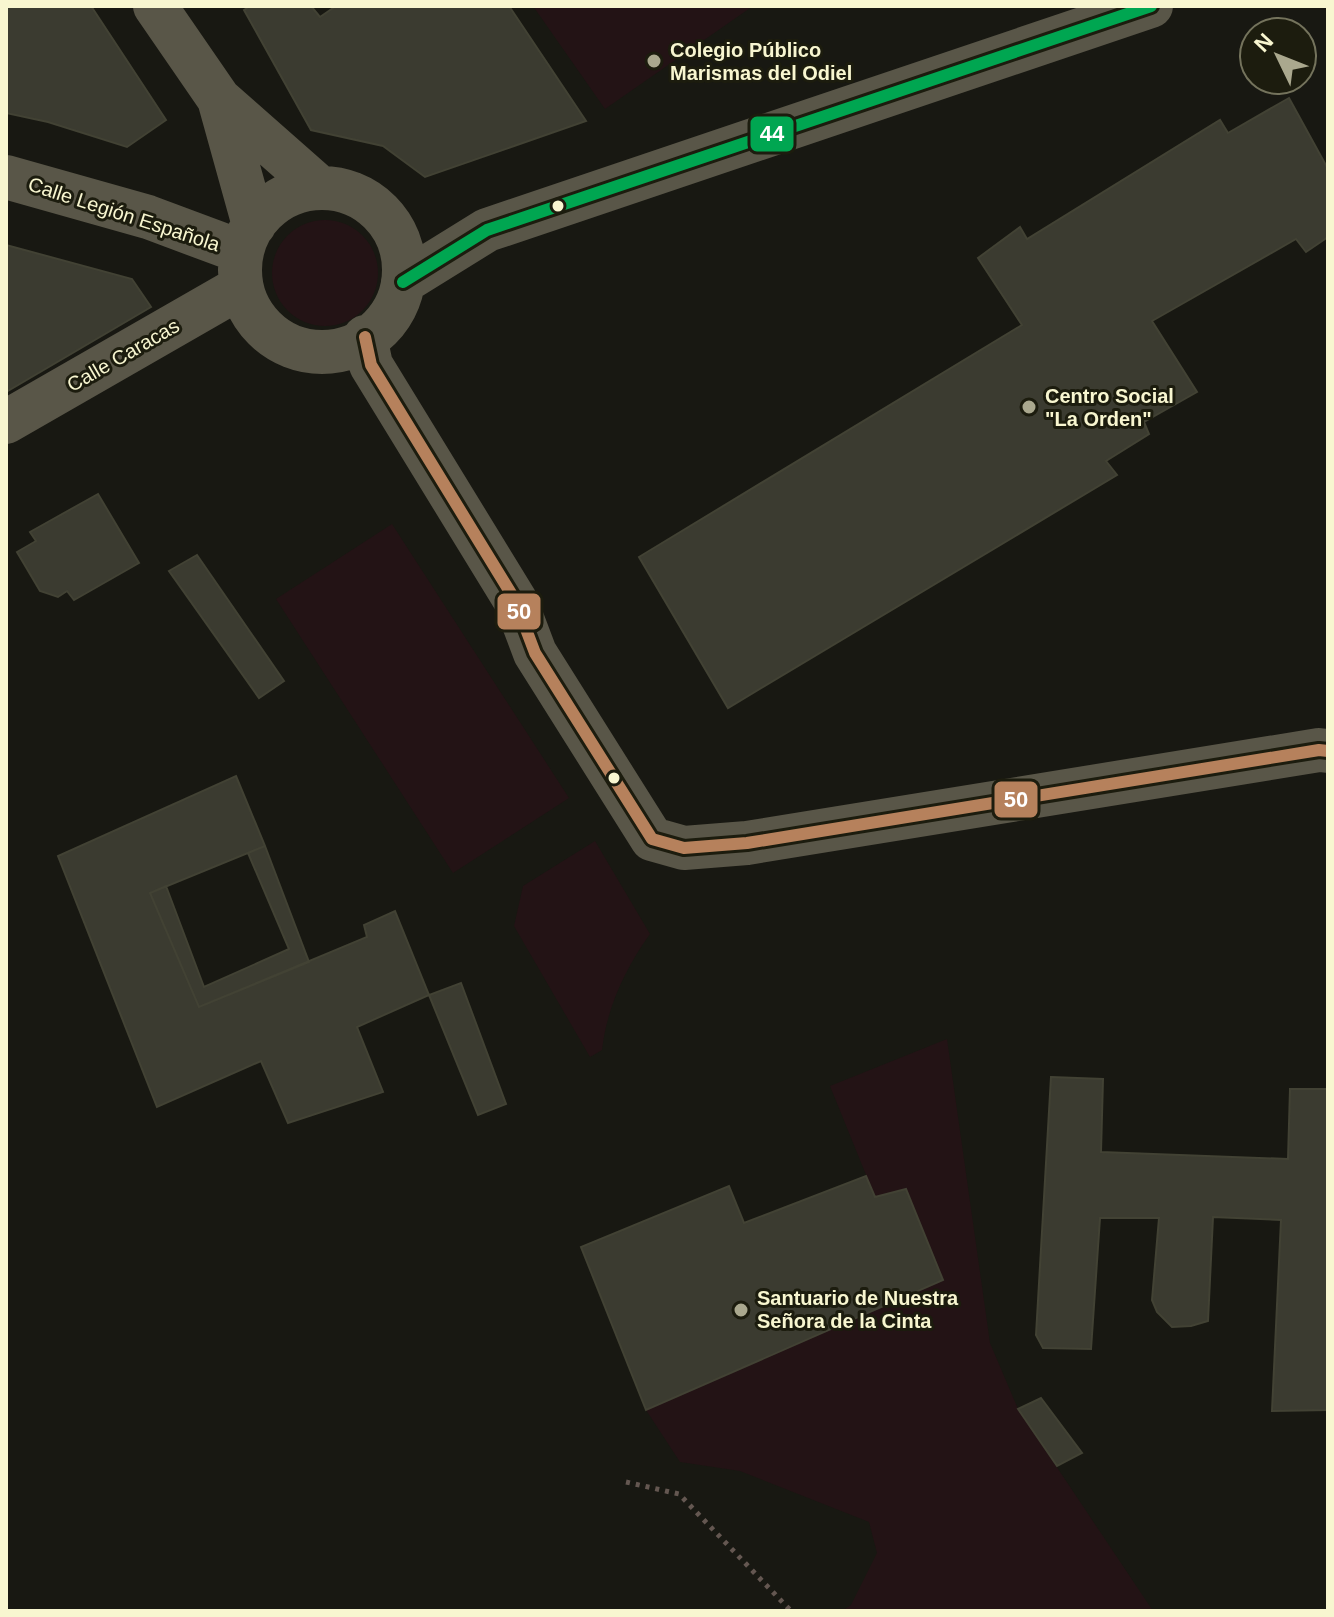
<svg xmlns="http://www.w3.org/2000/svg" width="1334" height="1617" viewBox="0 0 1334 1617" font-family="Arial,sans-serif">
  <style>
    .green { fill: #231315 }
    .building { fill: #3b3b30; stroke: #424234; stroke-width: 2 }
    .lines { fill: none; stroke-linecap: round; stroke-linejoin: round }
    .path { stroke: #645751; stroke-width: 5; stroke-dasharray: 4 6; stroke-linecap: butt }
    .minor { stroke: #595648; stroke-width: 44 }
    .bus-1-casing { stroke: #1c1c0e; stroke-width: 18 }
    .bus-2-casing { stroke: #1c1c0e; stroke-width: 18 }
    .bus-1 { stroke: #00a651; stroke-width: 12 }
    .bus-2 { stroke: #b6815c; stroke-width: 12 }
    .poi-dot { fill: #aaa88e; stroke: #1c1c0e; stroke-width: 3 }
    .bus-dot { fill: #f8f6d0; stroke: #1c1c0e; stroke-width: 3 }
    .labels { text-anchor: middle; stroke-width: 6; stroke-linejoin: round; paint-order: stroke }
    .poi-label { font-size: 20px; font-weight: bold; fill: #f8f6d0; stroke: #1c1c0e; text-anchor: start }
    .street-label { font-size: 20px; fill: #f8f6d0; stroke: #1c1c0e }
    .line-badge { stroke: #1c1c0e; stroke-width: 3 }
    .badge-label { font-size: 22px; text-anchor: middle; font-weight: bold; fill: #fff }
  </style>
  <rect width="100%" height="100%" fill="#181812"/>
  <path class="green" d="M533,6h220l-148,103z
    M272 273a53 53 0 1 1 106 0a53 53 0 1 1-106 0Z
    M392,524l177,274 -116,75 -177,-274z
    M595,841l55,93c-25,35 -43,73 -48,116l-12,7 -76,-131 9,-40z
    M947,1039l43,304 28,66 135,202h-311l9,-6 26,-52 -8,-31 -129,-51 -60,-9 -34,-52 297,-130 -37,-90 -31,7 -45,-111z"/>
  <path class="building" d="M6,6h85l75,114 -39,27 -79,-25 -42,-9z
    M250,6h61l9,11 16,-11h173l77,115 -161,56 -42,-31 -72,-16 -67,-120z
    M1289,98l39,71v68l-22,15 -10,-13 -144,82 45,71 -53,30 5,12 -43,27 11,14 -389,233 -89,-151 383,-232 -44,-67 42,-31 7,12 193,-119 8,13z
    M6,245l126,34 19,28 -145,85z
    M98,494l41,69 -65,37 -7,-9 -9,6 -18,-6 -23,-39 19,-11 -6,-9z
    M197,555l87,126 -25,17 -90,-127z
    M236,776l29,70 -115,47 49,114 168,-70 -3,-12 31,-14 34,84 -72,32 26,65 -95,31 -27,-62 -104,46 -99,-251z
    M265,846l44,116 -110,45 -49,-114 16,-7 38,101 85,-38 -41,-96z
    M461,983l45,121 -28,11 -49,-120z
    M1051,1077l52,2 -2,73 187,7 2,-70h38v321l-56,1 9,-191 -68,-3 -5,104 -17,5 -19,1 -15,-15 -5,-12 7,-82h-59l-9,131 -48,-1 -7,-13z
    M866,1176l9,21 31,-8 37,91 -297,130 -65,-163 148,-61 15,37z
    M1041,1398l41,55 -25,13 -39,-57z"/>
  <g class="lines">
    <path class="path" d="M626,1482l53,12 112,117"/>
    <path class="minor" d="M155,6l64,93 101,89
      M219,99l35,126
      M6,177l142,40 94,35
      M240 270a82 82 0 1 1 164 0a82 82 0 1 1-164 0Z
      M403,282l84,-52 664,-224
      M365,337l6,28 144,235 20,53 117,186 32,9 63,-5 572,-93 9,1
      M6,422l235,-135"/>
    <g class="bus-1-casing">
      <path id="bus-1" d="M403,282l84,-52 664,-224"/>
    </g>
    <g class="bus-2-casing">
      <path id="bus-2" d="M365,337l6,28 144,235 20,53 117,186 32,9 63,-5 572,-93 9,1"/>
    </g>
    <use href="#bus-1" class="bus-1"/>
    <use href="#bus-2" class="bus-2"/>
  </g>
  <g class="poi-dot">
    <circle cx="654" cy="61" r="8"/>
    <circle cx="1029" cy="407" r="8"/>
    <circle cx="741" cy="1310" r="8"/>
  </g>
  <g class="bus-dot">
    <circle cx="558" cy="206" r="7"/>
    <circle cx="614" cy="778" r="7"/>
  </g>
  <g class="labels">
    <g class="poi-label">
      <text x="670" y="57">Colegio Público<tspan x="670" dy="23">Marismas del Odiel</tspan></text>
      <text x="1045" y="403">Centro Social<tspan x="1045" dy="23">"La Orden"</tspan></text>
      <text x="757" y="1305">Santuario de Nuestra<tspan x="757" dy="23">Señora de la Cinta</tspan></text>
    </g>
    <g class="street-label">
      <text transform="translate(124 214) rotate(18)" y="7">Calle Legión Española</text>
      <text transform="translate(123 355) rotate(-30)" y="7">Calle Caracas</text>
    </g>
  </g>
  <g class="line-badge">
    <rect x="749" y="115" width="46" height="38" rx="8" fill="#00a651"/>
    <rect x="496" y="592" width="46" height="39" rx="8" fill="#b6815c"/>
    <rect x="993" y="780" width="46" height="39" rx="8" fill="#b6815c"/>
  </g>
  <g class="badge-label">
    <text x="772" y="141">44</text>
    <text x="519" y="619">50</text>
    <text x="1016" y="807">50</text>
  </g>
  <rect width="1334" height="1617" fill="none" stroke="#f8f6d0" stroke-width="16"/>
  <g transform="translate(1278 56) rotate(313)"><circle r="38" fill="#1c1c0e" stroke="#74735c" stroke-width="2"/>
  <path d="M0-6L14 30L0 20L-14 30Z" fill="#aaa88e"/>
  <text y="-12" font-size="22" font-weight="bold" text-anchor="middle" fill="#f8f6d0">N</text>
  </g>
</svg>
